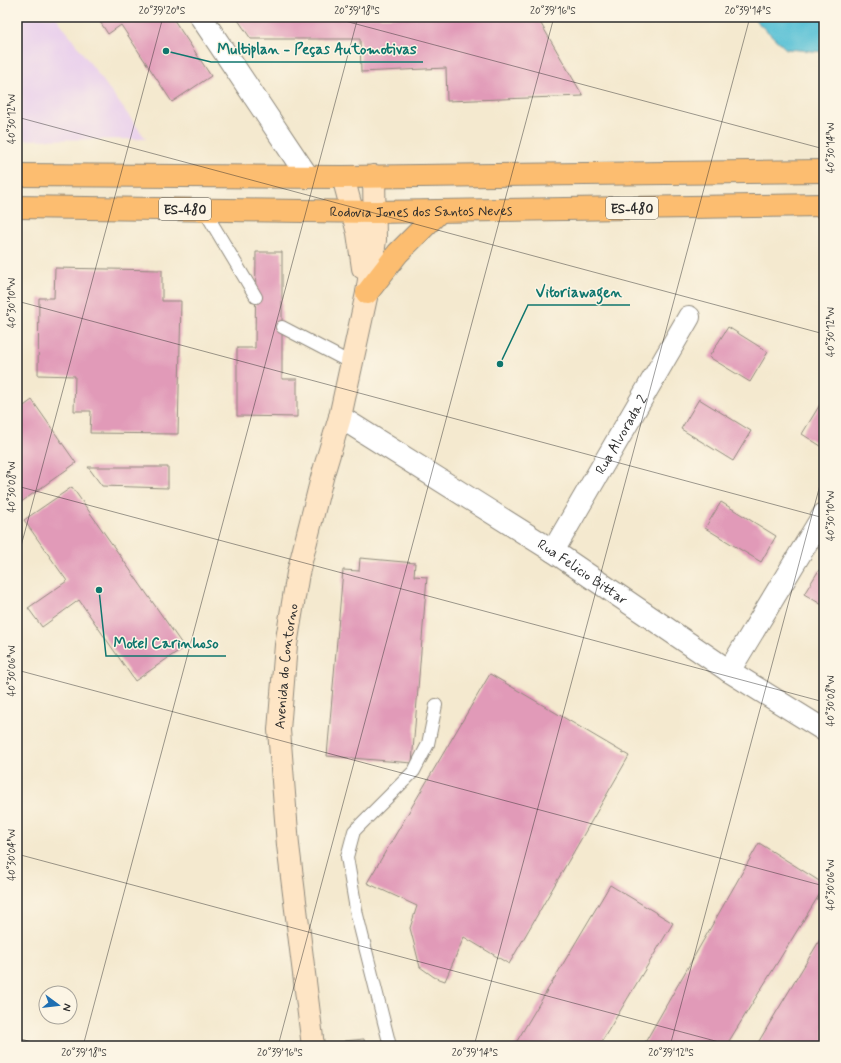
<svg xmlns="http://www.w3.org/2000/svg" width="841" height="1063" viewBox="0 0 841 1063" font-family="Mynerve,sans-serif">
  <style>
    .built { fill: #ead1ec }
    .water { fill: #59c1d6; stroke: #427680 }
    .building { fill: #e19ab8 }
    .lines { fill: none; stroke-linecap: round; stroke-linejoin: round }
    .service-casing { stroke: #908a7d; stroke-width: 14 }
    .minor-casing { stroke: #908a7d; stroke-width: 24 }
    .secondary-casing { stroke: #908a7d; stroke-width: 24 }
    .primary-casing { stroke: #908a7d; stroke-width: 24 }
    .service { stroke: #fff; stroke-width: 12 }
    .minor { stroke: #fff; stroke-width: 22 }
    .secondary { stroke: #fee5c5; stroke-width: 22 }
    .primary { stroke: #fcbd6f; stroke-width: 22 }
    .ticks { fill: none; stroke: #2b2b2b; stroke-width: 1; stroke-opacity: 0.45 }
    .labels { text-anchor: middle; stroke-width: 3; stroke-linejoin: round; paint-order: stroke }
    .shield { fill: #fcf5e5; stroke: #6a6863; stroke-width: 1 }
    .shield-label { font-size: 13px; font-weight: bold; fill: #2b2b2b }
    .street-label { font-size: 14px; fill: #2b2b2b; stroke: #fcf5e5 }
    .leader { fill: none; stroke: #0f766e; stroke-width: 1.5 }
    .callout-dot { fill: #0f766e; stroke: #fcf5e5; stroke-width: 1.5 }
    .callout-label { font-size: 15px; text-anchor: middle; font-weight: bold; fill: #0f766e; stroke: #fcf5e5; stroke-width: 3; stroke-linejoin: round; paint-order: stroke }
    .neatline { fill: none; stroke: #2b2b2b; stroke-width: 1.5 }
    .ticks-label { font-size: 10px; text-anchor: middle; fill: #2b2b2b }
  </style>
  <rect width="100%" height="100%" fill="#fcf5e5"/>
  <filter id="ink" filterUnits="userSpaceOnUse"><feTurbulence type="fractalNoise" baseFrequency=".025" numOctaves="2"/><feDisplacementMap in="SourceGraphic" scale="8" xChannelSelector="R" yChannelSelector="G"/><feConvolveMatrix kernelMatrix="1 2 1 2 8 2 1 2 1" color-interpolation-filters="sRGB"/></filter>
  <filter id="wash" filterUnits="userSpaceOnUse"><feTurbulence type="fractalNoise" baseFrequency=".012" numOctaves="4" result="noise"/><feDisplacementMap in="SourceGraphic" scale="16" xChannelSelector="R" yChannelSelector="G"/><feGaussianBlur stdDeviation="0.9" result="paint"/><feColorMatrix in="noise" values="0 0 0 0 0 0 0 0 0 0 0 0 0 0 0 0 0 1.4 0 .05"/><feComposite in="paint" operator="in"/></filter>
  <g filter="url(#wash)">
    <rect width="100%" height="100%" fill="#f4e9cf"/>
    <path class="built" d="M17,17h39l90,122 -129,1z"/>
    <path class="water" d="M752,17h72v35l-38,-3z"/>
    <g id="blocks">
      <path class="building" d="M97,17h75l39,59 -39,26 -51,-77 -13,9z
        M236,17h301l46,79 -136,5 -1,-33 -85,4 -1,-33h-109z
        M256,252h26v127h15v38l-60,-1v-68h18z
        M55,268l107,2v31h19l-3,133 -88,-1 1,-22h-17l1,-35 -37,-1 1,-77h15z
        M728,327l40,25 -18,30 -41,-25z
        M824,398v50l-22,-14z
        M699,399l52,32 -18,30 -52,-32z
        M32,400l44,63 -59,42v-94z
        M88,467h80v21l-66,-2z
        M72,487l112,160 -49,34 -56,-81 -37,27 -14,-19 39,-27 -43,-61z
        M721,502l55,34 -15,26 -56,-34z
        M360,558l55,5 -1,13 13,1 -15,186 -85,-7 16,-186 16,1z
        M819,570l5,3v33l-20,-12z
        M490,674l139,82 -120,208 -45,-27 -19,44 -11,-4 -14,-10 -10,-39 7,-22 -50,-23z
        M759,843l65,41v3l-98,159h-83z
        M610,885l63,38 -74,123h-85z
        M824,933v113h-68z
        M364,1039l1,7h-20l-1,-5z"/>
    </g>
  </g>
  <g filter="url(#ink)">
    <use href="#blocks" fill-opacity="0" stroke="#908a7d" stroke-width="1"/>
    <g class="lines">
      <g class="service-casing">
        <path id="service" d="M204,210l52,87
          M282,327l71,37
          M390,1046l-33,-131 -10,-58 7,-26 60,-60 14,-27 8,-39"/>
      </g>
      <g class="minor-casing">
        <g id="minor">
          <path d="M201,17l107,160"/>
          <path id="s1" d="M340,417l213,134 176,120 95,59"/>
          <path id="s2" d="M553,551l136,-234"/>
          <path d="M729,671l95,-157"/>
        </g>
      </g>
      <g class="secondary-casing">
        <g id="secondary">
          <path d="M343,177l15,56 5,35"/>
          <path id="s3" d="M313,1046l-25,-201 -9,-115 7,-85 12,-72 25,-99 17,-57 27,-124 8,-53 -1,-64"/>
        </g>
      </g>
      <g class="primary-casing">
        <g id="primary">
          <path d="M17,175l326,2 481,-6"/>
          <path id="s4" d="M17,207l358,5 449,-7"/>
          <path d="M367,293l31,-40 42,-42"/>
        </g>
      </g>
      <use href="#service" class="service"/>
      <use href="#minor" class="minor"/>
      <use href="#secondary" class="secondary"/>
      <use href="#primary" class="primary"/>
    </g>
  </g>
  <path class="ticks" d="M330,17l494,132M17,117l807,217M17,301l807,217M17,486l807,216M17,561l146,-544M17,670l807,216M17,854l717,192M17,1038l30,8M83,1046l275,-1029M278,1046l276,-1029M474,1046l276,-1029M670,1046l154,-576"/>
  <g class="labels">
    <g class="shield">
      <rect x="606" y="197" width="52" height="22" rx="3"/>
      <rect x="159" y="198" width="52" height="22" rx="3"/>
    </g>
    <g class="shield-label">
      <text x="632" y="213">ES-480</text>
      <text x="185" y="214">ES-480</text>
    </g>
    <g class="street-label">
      <text dy="5" stroke="none"><textPath href="#s4" startOffset="404">Rodovia Jones dos Santos Neves</textPath></text>
      <text dy="5" stroke="none"><textPath href="#s2" startOffset="135">Rua Alvorada 2</textPath></text>
      <text dy="5" stroke="none"><textPath href="#s1" startOffset="288">Rua Felicio Bittar</textPath></text>
      <text dy="5" stroke="none"><textPath href="#s3" startOffset="382">Avenida do Contorno</textPath></text>
    </g>
  </g>
  <path class="leader" d="M166 51L211 62H423M500 364L528 305H630M99 590L106 656H226"/>
  <g class="callout-dot">
    <circle cx="166" cy="51" r="4"/>
    <circle cx="500" cy="364" r="4"/>
    <circle cx="99" cy="590" r="4"/>
  </g>
  <g class="callout-label">
    <text x="317" y="54">Multiplan - Peças Automotivas</text>
    <text x="579" y="297">Vitoriawagen</text>
    <text x="166" y="648">Motel Carinhoso</text>
  </g>
  <rect width="841" height="1063" fill="none" stroke="#fcf5e5" stroke-width="44"/>
  <g transform="translate(58 1005) rotate(105)"><circle r="19" fill="#fcf5e5" stroke="#a8a49b"/>
  <path d="M0-3L7 15L0 10L-7 15Z" fill="#1f6fb2"/>
  <text y="-6" font-size="11" font-weight="bold" text-anchor="middle" fill="#2b2b2b">N</text>
  </g>
  <rect x="22" y="22" width="797" height="1019" class="neatline"/>
  <g class="ticks-label">
    <text x="162" y="14">20°39'20"S</text>
    <text x="357" y="14">20°39'18"S</text>
    <text x="553" y="14">20°39'16"S</text>
    <text x="748" y="14">20°39'14"S</text>
    <text transform="translate(11 119) rotate(-90)" y="4">40°30'12"W</text>
    <text transform="translate(830 148) rotate(-90)" y="4">40°30'14"W</text>
    <text transform="translate(11 303) rotate(-90)" y="4">40°30'10"W</text>
    <text transform="translate(830 332) rotate(-90)" y="4">40°30'12"W</text>
    <text transform="translate(11 487) rotate(-90)" y="4">40°30'08"W</text>
    <text transform="translate(830 516) rotate(-90)" y="4">40°30'10"W</text>
    <text transform="translate(11 671) rotate(-90)" y="4">40°30'06"W</text>
    <text transform="translate(830 701) rotate(-90)" y="4">40°30'08"W</text>
    <text transform="translate(11 855) rotate(-90)" y="4">40°30'04"W</text>
    <text transform="translate(830 885) rotate(-90)" y="4">40°30'06"W</text>
    <text x="84" y="1056">20°39'18"S</text>
    <text x="280" y="1056">20°39'16"S</text>
    <text x="475" y="1056">20°39'14"S</text>
    <text x="671" y="1056">20°39'12"S</text>
  </g>
</svg>
